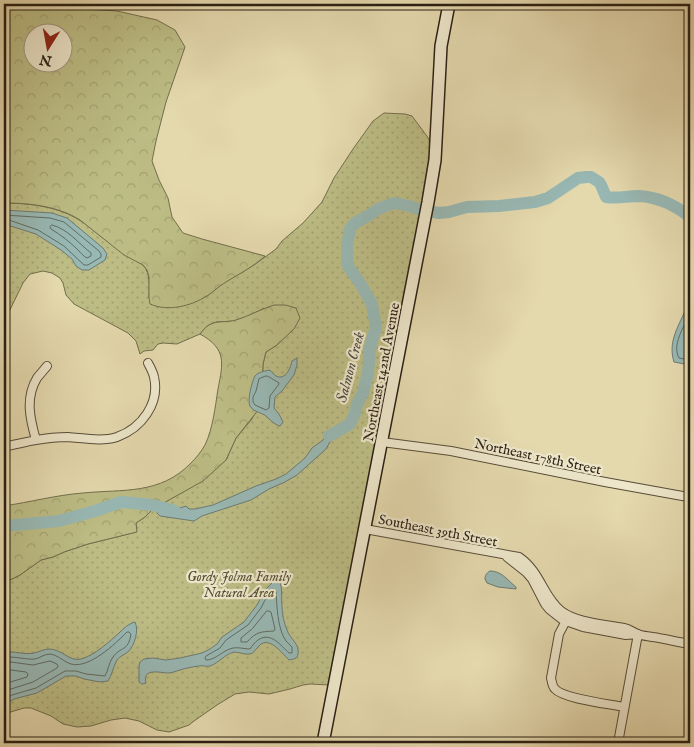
<svg xmlns="http://www.w3.org/2000/svg" width="694" height="747" viewBox="0 0 694 747" font-family="'IM FELL English',serif">
  <style>
    .grass { fill: url(#grass-dots); stroke: #726e4c }
    .forest { fill: url(#forest-crowns); stroke: #726e4c; fill-rule: evenodd }
    .water { fill: #98b8b4; stroke: #6c7b74 }
    .lines { fill: none; stroke-linecap: round; stroke-linejoin: round }
    .shore { stroke: #606c64; stroke-width: 1 }
    .river { stroke: #98b8b4; stroke-width: 12 }
    .street-casing { stroke: #584d3a; stroke-width: 10 }
    .secondary-casing { stroke: #291f13; stroke-width: 14 }
    .street { stroke: #ede6ca; stroke-width: 8 }
    .secondary { stroke: #ede6ca; stroke-width: 11 }
    .labels { text-anchor: middle; stroke-width: 4.5; stroke-linejoin: round; paint-order: stroke }
    .street-label { font-size: 14px; fill: #291f13; stroke: #ede6ca }
    .park-label { font-size: 14px; font-style: italic; fill: #554e35; stroke: #ede6ca }
    .water-label { font-size: 15px; font-style: italic; fill: #4a4d43; stroke: #ede6ca }
  </style>
  <defs>
    <pattern id="grass-dots" width="8" height="8" patternUnits="userSpaceOnUse" patternTransform="scale(1.25)"><rect width="8" height="8" fill="#bcbc84"/><path d="M2 2h.1M6 6h.1" fill="none" stroke="#a2a171" stroke-width="1.8" stroke-linecap="round"/></pattern>
    <pattern id="forest-crowns" width="20" height="18" patternUnits="userSpaceOnUse" patternTransform="scale(1.25)"><rect width="20" height="18" fill="#bcbc84"/><path d="M2 6a3 3 0 1 1 6 0M12 15a3 3 0 1 1 6 0" fill="none" stroke="#a2a171"/></pattern>
  </defs>
  <rect width="100%" height="100%" fill="#e4d8ad"/>
  <filter id="stains"><feTurbulence type="fractalNoise" baseFrequency=".004" numOctaves="4"/><feColorMatrix values="0 0 0 0 .2 0 0 0 0 .09 0 0 0 0 .02 0 0 0 .5 -.17"/></filter>
  <radialGradient id="worn" r=".72"><stop offset=".6" stop-color="#630" stop-opacity="0"/><stop offset="1" stop-color="#630" stop-opacity=".3"/></radialGradient>
  <path class="grass" d="M384,113l21,1 7,2 17,23 1,13 -12,78 -89,455 -19,-1 -7,1 -13,4 -21,5 -20,-2 -14,2 -18,11 -23,16 -5,4 -20,7 -12,-2 -18,-9 -14,-3 -14,2 -20,6 -14,1 -14,-3 -12,-8 -20,-8h-7l-20,6v-131l16,-8 21,-15 12,-3 11,-5 24,-8 48,-12v-9l9,-6 8,-8 38,-22 35,-27 10,-22 16,-19 10,-21 1,-34 3,-12 11,-7 8,-8 -21,-29 -13,7 -17,6 -18,1 -9,4 -7,8 -23,10 -14,-1 -5,1 -5,6 -9,1 -4,3 -4,-13 -8,-8 -54,-29 -8,-9 -3,-12 -3,-5 -8,-5 -9,-2 -13,3 -7,9 -19,39v-119c23,0 51,3 72,15 11,6 21,15 31,23 12,8 24,16 36,24 8,9 6,21 6,33l58,-2 16,-13 31,-18 22,-16 6,-8 21,-18 19,-21 12,-24 19,-29 20,-28z"/>
  <path class="forest" d="M4,4l113,7 40,9 18,10 10,17 -19,55 -10,39 -4,20 7,19 9,18 4,19 11,16 19,6 63,17c-12,11 -26,18 -39,26 -7,4 -13,10 -19,14 -16,10 -39,16 -57,8l-1,-6v-21l-2,-7 -4,-5 -19,-10 -44,-35c-22,-14 -51,-17 -76,-17zM32,32h30v30h-30z
    M274,305h11l11,3 4,10 -6,11 -17,16 -11,7 -3,12 -1,34 -3,11 -23,29 -10,22 -23,21 -50,28 -8,8 -9,6 1,9 -49,12 -24,8 -11,5 -12,3 -21,15 -16,8v-77c26,-4 53,-11 79,-13 40,-4 77,2 108,-30 5,-5 10,-11 14,-18 8,-17 10,-37 13,-56 5,-26 9,-40 -18,-55 3,-3 5,-7 9,-9 8,-5 18,-2 27,-5 13,-4 25,-11 38,-15z"/>
  <path class="water" d="M4,210l48,3 15,5 36,30 4,6 -2,6 -16,10h-7l-6,-4 -4,-7 -11,-9 -25,-16 -32,-10z
    M690,310v55l-16,-3c-6,-19 3,-33 11,-51z
    M297,358v7l-3,10 -12,16 -7,6 -1,11 5,6 4,8 -3,4h-1c-6,-3 -9,-6 -13,-10 -5,-4 -13,-4 -16,-10 -3,-5 2,-25 5,-30 3,-4 10,-5 15,-6 2,2 4,5 6,6 10,5 15,-9 16,-15z
    M347,422l-8,12 -8,6 -5,9 -29,26 -12,7 -16,7 -18,11 -40,13 -9,3 -8,5 -34,-5 -3,-3 2,-8 21,3 6,-2 3,3h6l18,-4 43,-19 20,-7 10,-5 19,-16 7,-10 11,-8 7,-9 9,-7z
    M490,571c12,0 17,9 26,16v2l-18,-2 -11,-4 -2,-4c0,-3 1,-6 5,-8z
    M279,580c4,8 2,18 3,27 0,7 2,16 5,23 3,9 13,14 11,24 -1,5 -4,5 -9,6 -7,-7 -21,-26 -31,-13 -3,3 -4,6 -8,7 -5,1 -11,-2 -16,-2 -9,2 -15,11 -24,14 -3,1 -8,-1 -11,0 -7,1 -13,2 -19,4 -4,1 -8,3 -12,3 -7,0 -26,-6 -22,10l-4,1 -3,-2v-16l1,-4 4,-3 9,-1 13,2 14,-2 22,-5 8,-4 7,-5 5,-7 22,-15 13,-17 8,-15 9,-9z
    M135,622c4,8 0,23 -7,30 -4,3 -10,5 -12,10 -3,6 -4,13 -8,19l-8,1 -16,-3 -8,-3h-10l-29,17 -23,6 -10,6v-53c10,-1 21,3 30,1 5,-1 10,-4 15,-4 13,0 20,13 32,10 13,-3 29,-18 38,-26 5,-5 9,-9 16,-11z"/>
  <g class="lines">
    <path class="shore" d="M4,215l46,3 14,4 35,29 2,3v3l-13,8h-4l-20,-19 -26,-16 -32,-11 -2,1
      M52,225c16,4 26,18 39,28v3l-4,2c-4,-2 -6,-5 -9,-8 -8,-8 -17,-15 -27,-21l-1,-2z
      M690,315l-2,2c-5,12 -16,28 -9,41l11,2
      M266,376c4,0 8,5 12,6l1,2 -9,12 -1,12 -3,2 -11,-5 -2,-3v-5l3,-6 3,-12z
      M272,589h2l2,2c1,14 1,37 10,50 2,2 4,4 6,6v6h-3c-8,-7 -18,-22 -31,-13 -3,2 -6,6 -8,9 -5,0 -12,-2 -17,-1 -10,2 -17,12 -27,12l-1,-2 1,-2 14,-8 6,-8 22,-15 13,-17 6,-12z
      M267,611h2l2,1 4,17 -1,2c-13,1 -17,0 -27,11h-6v-4l11,-9z
      M4,657c9,-1 24,3 31,2 5,-1 9,-5 15,-5 8,1 14,8 21,10 18,5 44,-20 56,-32h2l2,2c-3,18 -10,12 -18,23 -4,5 -5,14 -8,19l-19,-2 -10,-3h-11l-29,17 -24,7 -8,4
      M4,663l7,-1 22,3 17,-4 7,3 1,2 -1,2 -24,14 -22,7 -7,3
      M4,670h7l15,2 2,2 -1,3 -23,7"/>
    <path class="river" d="M329,436l21,-12 5,-11 2,-9 6,-11 5,-20 2,-25 2,-8 4,-12 -4,-24 -12,-21 -12,-17 -1,-4v-16l3,-17 2,-3 3,-3 16,-9 7,-5 13,-5 4,-1 18,4 8,3 18,3 10,-1 18,-5 32,-1 36,-4 13,-4 30,-20 8,-1h5l8,5 2,3 5,12c12,2 21,-1 33,-1 19,1 36,9 51,21
      M4,526l55,-5 36,-10 26,-9 32,3 22,6"/>
    <g class="street-casing">
      <path id="street" d="M36,440c-6,-21 -11,-42 1,-62 3,-4 7,-8 10,-12
        M382,442l69,9 154,31 83,15
        M4,447c21,-5 42,-10 64,-10 15,1 34,5 49,0 25,-9 43,-34 37,-60 -1,-5 -4,-10 -6,-14
        M365,529l154,28c22,15 24,40 42,54 16,12 43,13 63,17 5,1 9,4 14,6 4,2 10,2 15,3 12,2 25,5 37,7
        M507,557l19,15 6,7 13,25 4,5 14,11 20,7 43,8 12,-1
        M568,617l-9,17 -8,44c1,4 1,8 4,11 9,10 55,15 69,18
        M618,743l20,-109"/>
    </g>
    <g class="secondary-casing">
      <path id="secondary" d="M323,743l105,-541 7,-42 6,-114 8,-42"/>
    </g>
    <use href="#street" class="street"/>
    <use href="#secondary" class="secondary"/>
  </g>
  <g class="labels">
    <g class="street-label">
      <text transform="translate(381 372) rotate(-79)" y="5">Northeast 142nd Avenue</text>
      <text transform="translate(538 456) rotate(12)" y="5">Northeast 178th Street</text>
      <text transform="translate(438 530) rotate(11)" y="5">Southeast 39th Street</text>
    </g>
    <g class="park-label">
      <text x="239" y="581">Gordy Jolma Family<tspan x="239" dy="16">Natural Area</tspan></text>
    </g>
    <g class="water-label">
      <text transform="translate(350 367) rotate(-75)" y="5">Salmon Creek</text>
    </g>
  </g>
  <rect width="694" height="747" fill="none" stroke="#e4d8ad" stroke-width="20"/>
  <rect x="5" y="5" width="684" height="737" fill="none" stroke="#291f13" stroke-width="2.5"/>
  <rect x="10" y="10" width="674" height="727" fill="none" stroke="#291f13"/>
  <g transform="translate(48 48) rotate(191)"><circle r="24" fill="#ede6ca" stroke="#9f9681"/>
  <path d="M0-4L9 19L0 12L-9 19Z" fill="#8f2418"/>
  <text y="-8" font-size="14" font-weight="bold" text-anchor="middle" fill="#291f13">N</text>
  </g>
  <rect width="100%" height="100%" filter="url(#stains)"/>
  <rect width="100%" height="100%" fill="url(#worn)"/>
</svg>
